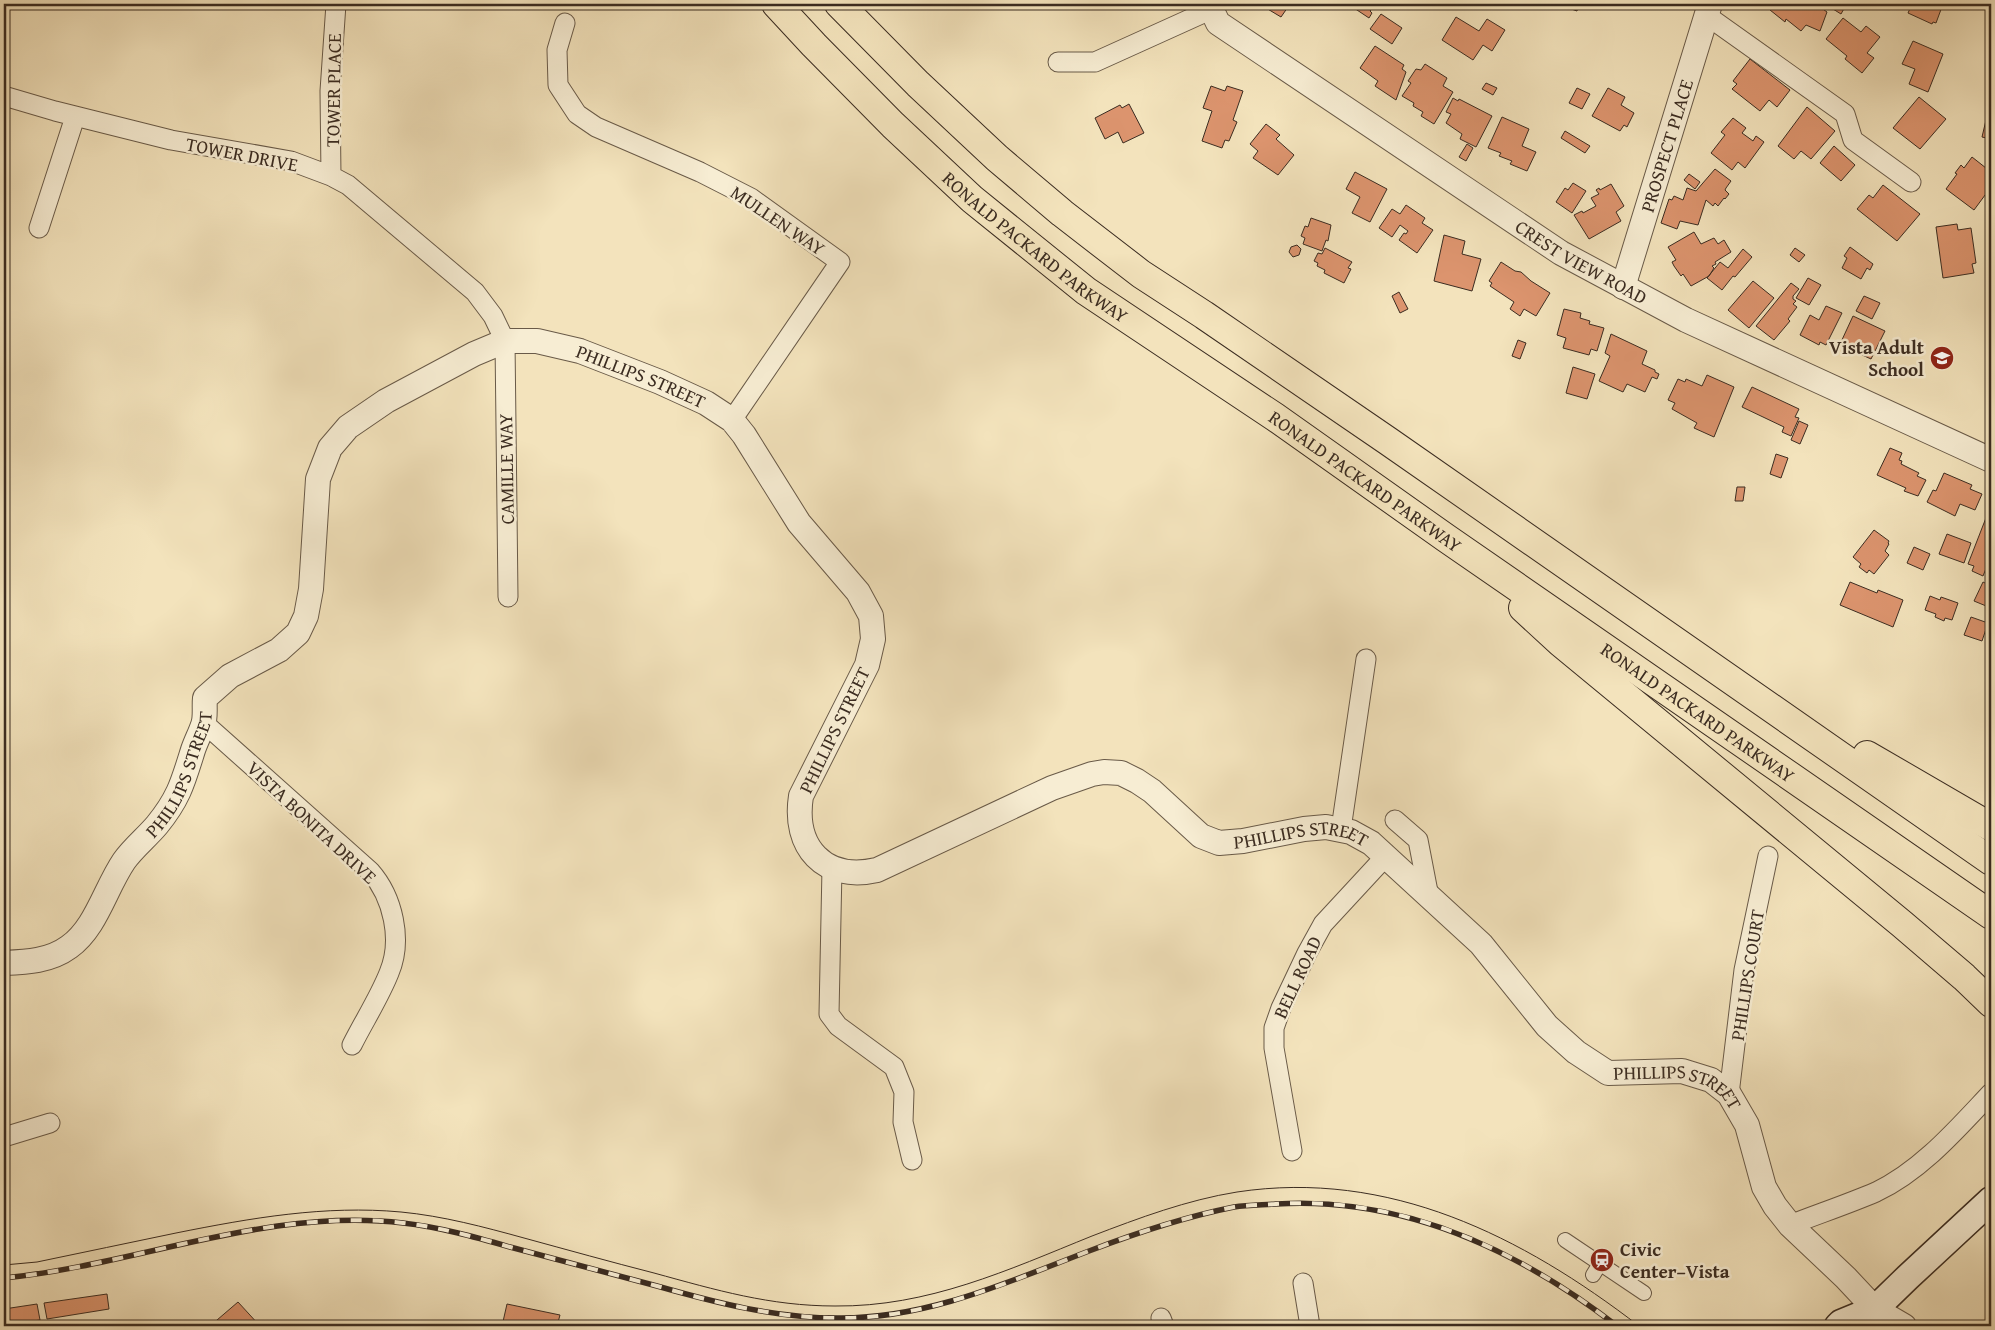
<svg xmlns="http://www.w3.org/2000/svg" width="1995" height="1330" viewBox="0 0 1995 1330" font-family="'Gentium Book Plus',serif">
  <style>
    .building { fill: #dc946e; stroke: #3b2c21 }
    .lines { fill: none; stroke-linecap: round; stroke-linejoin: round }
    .pedestrian-casing { stroke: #695a48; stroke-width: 16 }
    .minor-casing { stroke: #695a48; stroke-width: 21 }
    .tertiary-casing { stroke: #695a48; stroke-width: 26 }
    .secondary-casing { stroke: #3b2c21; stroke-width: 29 }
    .motorway-casing { stroke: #3b2c21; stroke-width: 30 }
    .pedestrian { stroke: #f7edd3; stroke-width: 14 }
    .minor { stroke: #f7edd3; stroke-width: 19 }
    .tertiary { stroke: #f7edd3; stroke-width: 24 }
    .secondary { stroke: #f7edd3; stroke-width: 26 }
    .motorway { stroke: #f3e3bc; stroke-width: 28 }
    .tram { stroke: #3b2c21; stroke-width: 1 }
    .rail-casing { stroke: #3b2c21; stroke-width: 5.5 }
    .rail { stroke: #f7edd3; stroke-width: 4; stroke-dasharray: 11; stroke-linecap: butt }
    .labels { text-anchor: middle; stroke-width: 5; stroke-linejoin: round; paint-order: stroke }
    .street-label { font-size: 19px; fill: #3b2c21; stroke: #f7edd3 }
    .poi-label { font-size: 19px; font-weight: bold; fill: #3b2c21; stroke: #f7edd3; text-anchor: end }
  </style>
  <rect width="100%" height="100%" fill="#f3e3bc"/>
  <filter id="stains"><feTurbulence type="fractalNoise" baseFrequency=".004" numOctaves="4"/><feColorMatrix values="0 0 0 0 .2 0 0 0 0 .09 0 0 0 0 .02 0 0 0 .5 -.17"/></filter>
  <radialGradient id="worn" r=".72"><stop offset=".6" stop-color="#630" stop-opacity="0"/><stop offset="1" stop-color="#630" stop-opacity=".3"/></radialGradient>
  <path class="building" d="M1253,4h37l-9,13 -15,-9 -5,-2 -1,2z
    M1348,4h26l1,1 -5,6 2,2 -3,5z
    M1561,4h18l-2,7 -17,-6z
    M1770,4h49l2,2 -1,1 7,5 -7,19 -14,-6 -5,6 -15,-12 -1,3 -15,-12 3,-4z
    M1837,4l9,1 -5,9 -8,-5z
    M1912,4h31l-7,19 -3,-1 -1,2 -24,-11z
    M1381,14l21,14 -10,16 -22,-15z
    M1456,17l23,14 8,-12 18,11 -13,21 -9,-6 -10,15 -31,-20z
    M1843,18l18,14 5,-6 14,11 -13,16 7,5 -12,15 -17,-14 2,-3 -21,-17z
    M1913,41l30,13 -15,38 -19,-8 6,-15 -13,-5z
    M1375,46l29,19 -2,4 4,3 -10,28 -21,-14 3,-5 -18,-13z
    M1750,59l40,31 -13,17 -8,-7 -9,11 -28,-22 5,-5 -4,-3z
    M1425,64l22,14 -4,8 10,6 -19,32 -13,-8 2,-4 -10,-6 1,-3 -12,-7 9,-13 -3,-2 8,-12 5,1z
    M1486,83l11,5 -4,7 -11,-6z
    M1211,86l14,5 2,-5 16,5 -10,29 4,2 -8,19 -4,-1 -3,8 -20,-7 10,-30 -9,-3z
    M1577,88l13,6 -8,15 -13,-6z
    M1608,88l17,9 -4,8 13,8 -7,14 -3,-2 -4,6 -28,-15z
    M1919,97l27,22 -26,30 -27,-21z
    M1453,98l5,3 1,-2 33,17 -16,31 -16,-8 2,-5 -16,-11 5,-9 -5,-2z
    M1991,99v40l-9,-2z
    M1129,104l15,29 -21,10 -5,-11 -13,7 -10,-21 25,-13 2,3z
    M1807,107l28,24 -24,28 -10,-8 -7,8 -16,-13z
    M1502,117l27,12 -7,17 14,6 -9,19 -17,-7 2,-3 -13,-5 2,-3 -13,-5z
    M1733,118l13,10 -4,5 11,8 3,-5 8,6 -19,26 -7,-6 -6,8 -21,-17 14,-18 -4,-3z
    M1266,124l14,11 -4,4 18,16 -16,20 -25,-17 5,-7 -8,-7z
    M1565,131l25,15 -5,7 -24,-15z
    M1467,144l6,4 -7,13 -7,-4z
    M1834,146l21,19 -14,16 -21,-18z
    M1972,157l19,15v15l-17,23 -28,-21 11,-15 -2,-1 6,-8 3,3z
    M1715,169l16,12 -5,7 -1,2 4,4 -4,5 -1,-1 -6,8 -3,-3 -2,3 -7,-6 -8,25 -18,-4 -3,8 -16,-6 8,-24 3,1 2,-4 9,4 4,-12 9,3z
    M1355,172l32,17 -17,33 -18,-9 8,-16 -14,-8z
    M1689,174l11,8 -5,7 -11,-9z
    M1573,183l13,8 -14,22 -16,-11 9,-14 3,2z
    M1611,184l13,22 -8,6 5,9 -32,18 -15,-24 8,-4 1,2 13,-7 -5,-8 8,-4 -3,-4 3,-2 1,2z
    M1883,185l37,29 -23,27 -40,-32 12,-14 4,3z
    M1406,205l19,13 -3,5 11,7 -16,23 -18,-13 5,-7 2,1 2,-3 -8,-6 -8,12 -13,-9 13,-19 8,5z
    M1311,218l20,7 -3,16 -2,-1 -4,11 -19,-7 2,-6 -4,-2 4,-10 3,1z
    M1957,224l1,6 13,-2 5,35 -4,1 2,9 -31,5 -7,-51z
    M1694,232l7,12 13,-6 4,6 6,-4 7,12 -16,10 1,2 -4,2 2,2 -5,8 -18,10 -8,-12 -2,2 -7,-10 -2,-4 4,-2 -8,-13z
    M1444,235l21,6 -3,13 19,5 -9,32 -38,-10z
    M1297,245l4,4 -2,6 -6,2 -4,-5 2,-5z
    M1850,247l23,17 -3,6 -3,-2 -6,11 -19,-11 5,-10 -3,-2z
    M1325,248l27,14 -4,6 3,1 -7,14 -20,-10 1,-3 -8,-4 1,-3 -4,-2 4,-8 4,1z
    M1795,248l10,7 -6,7 -9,-7z
    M1743,249l9,8 -17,20 -2,-1 -11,14 -15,-12 13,-16 8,6z
    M1501,262l14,9 6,1 10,9 19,12 -14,23 -12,-7 -4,7 -10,-7 4,-7 -24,-16 2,-3 -3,-2z
    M1808,278l13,7 -12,20 -13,-7z
    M1753,281l21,17 -25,30 -21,-18z
    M1791,283l8,6 -6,7v3l3,2 -3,3 4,3 -9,12 2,2 -16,19 -18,-14z
    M1399,292l9,17 -8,4 -8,-17z
    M1864,296l16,7 -8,16 -16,-8z
    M1826,306l16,7 -16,32 -6,-3 -1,3 -19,-10 10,-20 9,5z
    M1564,309l17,4 -1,5 10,3 -1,3 15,4 -7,23 -6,-2 -2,6 -26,-7 3,-10 -9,-3z
    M1853,316l32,15 -14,28 -11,-5 1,-2 -20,-10z
    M1611,334l36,17 -5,13 13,6v2l4,2 -2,5 -5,-2 -7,15 -18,-8 -4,8 -24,-11 11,-25 -5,-3z
    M1518,340l8,3 -6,16 -8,-3z
    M1573,367l22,7 -8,25 -21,-6z
    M1707,375l27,12 -20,50 -20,-9 3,-5 -25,-14 3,-6 -7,-3 10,-21 7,3 1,-3 16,7z
    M1752,387l47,22 -4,8 4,1 -8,18 -9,-4 2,-5 -42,-20z
    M1799,421l9,4 -8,19 -9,-4z
    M1890,448l12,5 -3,7 3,1 -1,3 18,9 -2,3 9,4 -8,16 -14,-5 2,-3 -29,-13z
    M1776,454l12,4 -7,20 -11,-4z
    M1944,473l28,12 -2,4 12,5 -7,16 -15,-6 -5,12 -28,-14 6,-12 3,1z
    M1737,487h8l-2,14h-8z
    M1991,505v51l-8,20 -11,-5 2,-5 -6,-2z
    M1874,530l15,11 -1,2 1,1 -4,7 4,4 -15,19 -5,-4 -2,3 -8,-6 2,-3 -8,-7z
    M1947,534l24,9 -7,20 -25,-9z
    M1914,547l16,7 -7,16 -16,-7z
    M1850,582l27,11 1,-3 25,10 -10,27 -53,-22z
    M1983,582l8,4v22l-17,-7z
    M1930,596l10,4 1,-3 17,6 -6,17 -7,-2 -1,3 -9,-4 1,-3 -11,-4z
    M1971,617l17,6 -6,18 -18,-6z
    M107,1294l2,15 -62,10 -3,-16z
    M238,1302l22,24h-50z
    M37,1304l3,16 -36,5v-16z
    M507,1304l53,11 -3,11h-55z"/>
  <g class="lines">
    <g class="pedestrian-casing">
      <path id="pedestrian" d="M1565,1240l79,53
        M1593,1275l8,-13"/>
    </g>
    <g class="minor-casing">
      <path id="minor" d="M1706,15l139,99 8,26 58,42
        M565,23l-8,27 1,35 19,29 19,13 104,45 51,26 89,64 -108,158
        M1058,62h37l115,-52
        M4,96l51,15 116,29 120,21 40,15 17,9 127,107 18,24 12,25 3,256
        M331,176l-1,-85 6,-87
        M39,228l36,-111
        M204,723l166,148c23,26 33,69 19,102 -10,25 -25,48 -37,72
        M1395,820l23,20 11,57
        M1341,829l25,-170
        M832,868l-3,146 9,12 56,41 10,25 -1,30 9,38
        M1729,1094l15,-124 24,-114
        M4,1137l46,-14
        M1292,1151l-18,-103v-20l7,-20 26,-55 16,-29 62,-67
        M1790,1225c28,-11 58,-21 86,-33 45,-21 82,-64 115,-99
        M1303,1283l7,43
        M1161,1318l3,8"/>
    </g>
    <g class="tertiary-casing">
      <g id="tertiary">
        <path id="s1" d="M1209,4l9,19 343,230 125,67 305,140"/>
        <path id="s2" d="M1623,287l87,-283"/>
        <path id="s3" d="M4,963c23,-1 46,-2 65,-16 27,-19 36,-58 55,-86 9,-13 23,-24 33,-36 22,-27 26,-43 36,-75 3,-9 7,-16 10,-25 3,-8 1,-18 2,-27l25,-22 49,-26 19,-17 8,-17 5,-27 7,-110 12,-31 18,-21 38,-26 88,-47 31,-13h32l43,10 80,31 46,21 26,17 12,15 55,88 59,69 13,24 2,23 -6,26 -66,131c-8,51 23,86 76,74l175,-82 40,-14 12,-2 17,1 16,8 15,10 49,45 18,7 24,-2 61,-12 22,-2 25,5 20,11 110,101 66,82 29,26 32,21 74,-2 29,9 18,14 18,31 17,62 11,19 15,19 56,53 29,31 29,17"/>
      </g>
    </g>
    <g class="secondary-casing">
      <path id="secondary" d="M1838,1326l3,-3 34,-14 33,-32 83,-77"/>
    </g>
    <g class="motorway-casing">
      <g id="motorway">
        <path id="s4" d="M776,4l38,41 79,80 79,74 114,92 189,126 171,121 545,377"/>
        <path d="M839,4l79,80 79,74 65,55 79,61 63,41 184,126 603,420"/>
        <path d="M1523,608l38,35 341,281 62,53 27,26"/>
        <path d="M1867,755l124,72"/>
      </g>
    </g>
    <use href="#pedestrian" class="pedestrian"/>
    <use href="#minor" class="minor"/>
    <use href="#tertiary" class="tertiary"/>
    <use href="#secondary" class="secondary"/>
    <use href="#motorway" class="motorway"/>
    <path class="tram" d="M4,1265l33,-3c46,-10 93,-19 139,-29 75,-15 149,-28 225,-21 42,4 83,15 123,26 44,12 87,24 130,35 62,17 116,33 181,33 93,1 173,-36 257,-70 47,-18 95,-36 145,-44 152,-23 285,44 402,134"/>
    <g class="rail-casing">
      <path id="rail" d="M4,1278c133,-13 263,-71 399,-55 36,4 72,14 107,24 49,13 98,26 147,39 60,17 118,32 181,32 89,1 170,-36 251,-67 47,-18 95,-34 145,-44 14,-2 28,-2 42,-3 128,-8 242,46 341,122"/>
    </g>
    <use href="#rail" class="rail"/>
  </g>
  <defs>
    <g id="school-disc" transform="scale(1.25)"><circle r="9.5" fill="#8f2418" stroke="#f7edd3"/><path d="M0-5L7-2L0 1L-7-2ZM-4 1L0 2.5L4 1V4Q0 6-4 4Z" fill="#fff"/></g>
    <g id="station-disc" transform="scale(1.25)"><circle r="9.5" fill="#8f2418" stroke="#f7edd3"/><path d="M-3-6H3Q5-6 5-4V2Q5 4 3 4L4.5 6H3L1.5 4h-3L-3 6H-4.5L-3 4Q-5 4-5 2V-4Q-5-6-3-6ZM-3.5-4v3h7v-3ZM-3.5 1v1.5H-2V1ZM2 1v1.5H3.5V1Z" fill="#fff"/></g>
  </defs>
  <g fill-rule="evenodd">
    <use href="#school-disc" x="1942" y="358"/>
    <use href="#station-disc" x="1602" y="1260"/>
  </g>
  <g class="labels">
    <g class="street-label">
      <text transform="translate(333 90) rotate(-89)" y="7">TOWER PLACE</text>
      <text dy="7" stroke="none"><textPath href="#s2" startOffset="148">PROSPECT PLACE</textPath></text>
      <text transform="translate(242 154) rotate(11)" y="7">TOWER DRIVE</text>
      <text transform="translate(778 220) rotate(34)" y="7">MULLEN WAY</text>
      <text dy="7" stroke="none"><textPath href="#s4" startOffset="356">RONALD PACKARD PARKWAY</textPath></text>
      <text dy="7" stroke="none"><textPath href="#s1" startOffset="456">CREST VIEW ROAD</textPath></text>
      <text dy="7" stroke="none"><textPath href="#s3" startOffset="1011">PHILLIPS STREET</textPath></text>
      <text transform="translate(506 469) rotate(-91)" y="7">CAMILLE WAY</text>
      <text dy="7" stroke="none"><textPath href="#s4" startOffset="761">RONALD PACKARD PARKWAY</textPath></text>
      <text dy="7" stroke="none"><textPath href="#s4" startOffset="1166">RONALD PACKARD PARKWAY</textPath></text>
      <text transform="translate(834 730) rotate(-64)" y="7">PHILLIPS STREET</text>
      <text dy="7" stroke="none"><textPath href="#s3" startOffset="276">PHILLIPS STREET</textPath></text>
      <text transform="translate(312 822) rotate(43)" y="7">VISTA BONITA DRIVE</text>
      <text dy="7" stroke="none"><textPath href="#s3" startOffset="2150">PHILLIPS STREET</textPath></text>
      <text transform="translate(1747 975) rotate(-81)" y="7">PHILLIPS COURT</text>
      <text transform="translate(1297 977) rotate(-65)" y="7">BELL ROAD</text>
      <text dy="7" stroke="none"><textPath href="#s3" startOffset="2629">PHILLIPS STREET</textPath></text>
    </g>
    <g class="poi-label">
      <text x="1924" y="354">Vista Adult<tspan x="1924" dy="22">School</tspan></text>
      <text x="1620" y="1256" text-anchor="start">Civic<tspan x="1620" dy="22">Center–Vista</tspan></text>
    </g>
  </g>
  <rect width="1995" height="1330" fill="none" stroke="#f3e3bc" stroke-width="20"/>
  <rect x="5" y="5" width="1985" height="1320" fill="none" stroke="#3b2c21" stroke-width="2.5"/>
  <rect x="10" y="10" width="1975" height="1310" fill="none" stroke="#3b2c21"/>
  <rect width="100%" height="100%" filter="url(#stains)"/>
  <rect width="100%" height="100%" fill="url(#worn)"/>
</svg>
